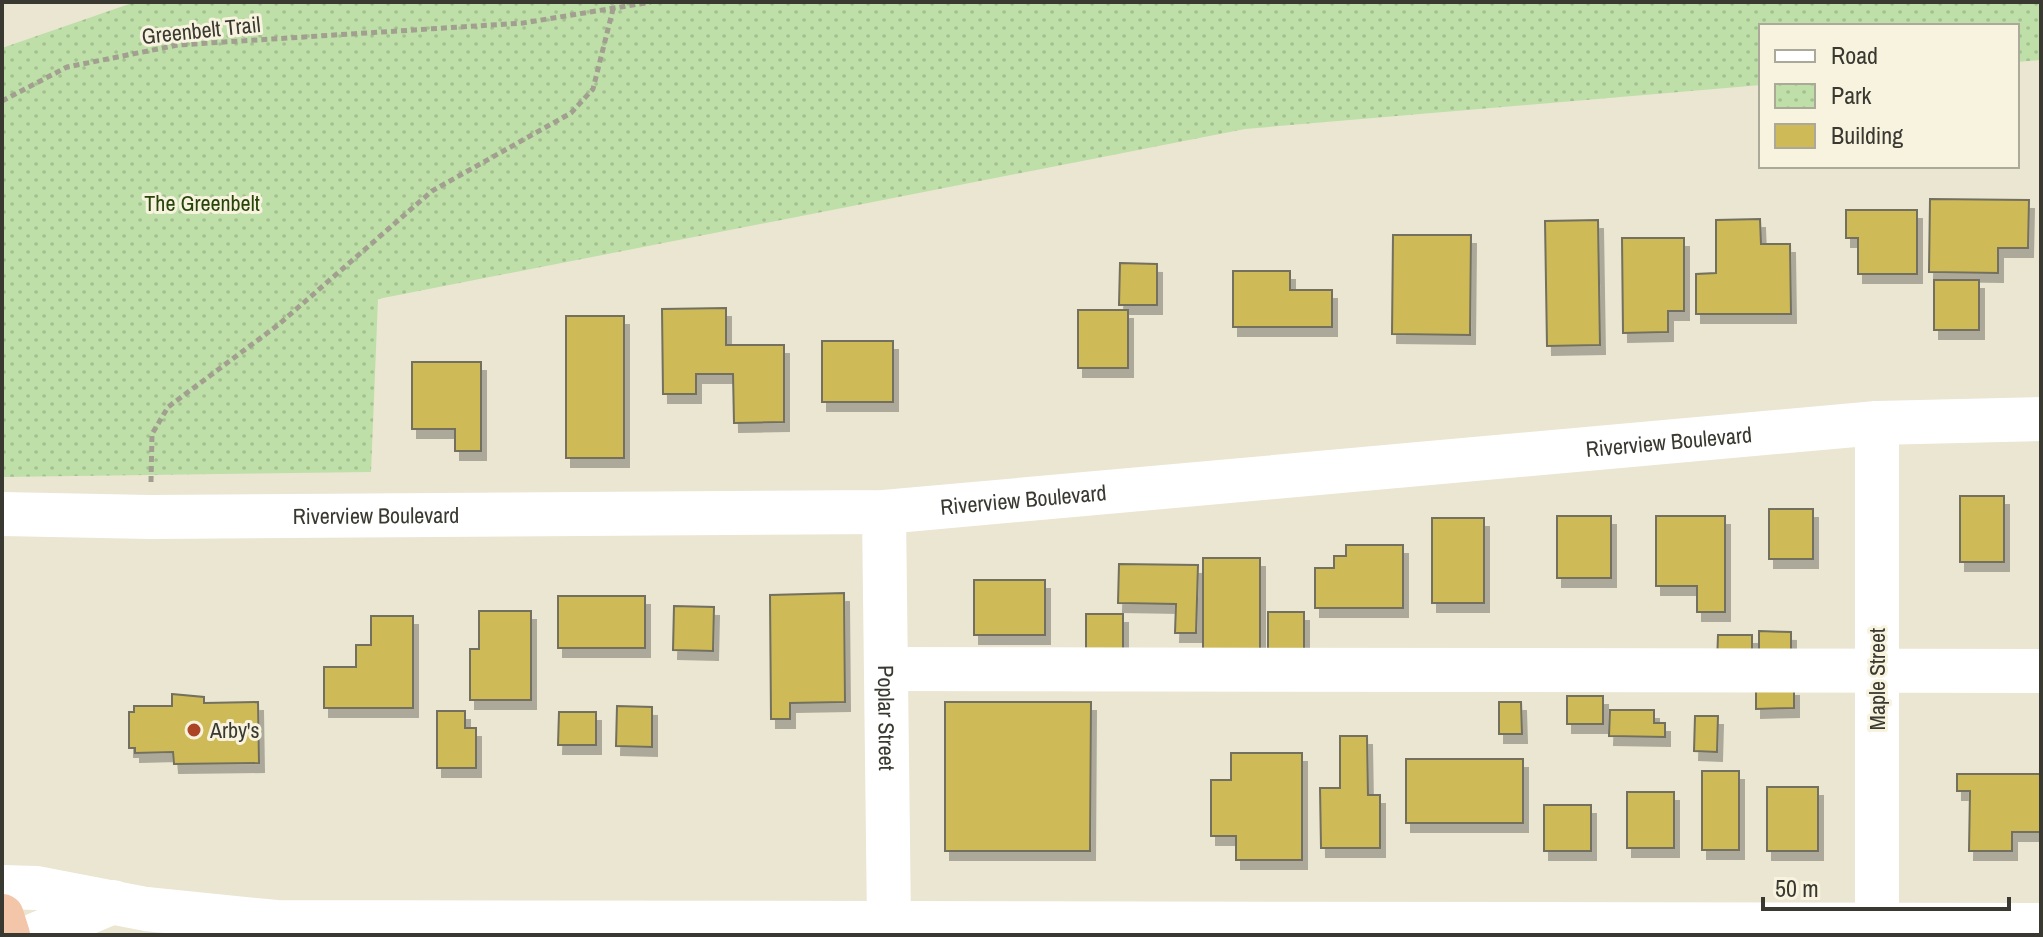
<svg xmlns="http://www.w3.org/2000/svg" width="2043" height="937" viewBox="0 0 2043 937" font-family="'Archivo Narrow',sans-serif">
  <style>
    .park { fill: url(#park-dots) }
    .building { fill: #ceba57; stroke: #73705e; stroke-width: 2; filter: url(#shadow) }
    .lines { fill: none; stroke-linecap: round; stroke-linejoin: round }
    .path { stroke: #a29f90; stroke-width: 5; stroke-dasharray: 6 4; stroke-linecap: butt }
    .minor { stroke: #fff; stroke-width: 44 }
    .highway { stroke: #f3c5a9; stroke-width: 44 }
    .poi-dot { fill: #ac4426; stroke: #f7f3df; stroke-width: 3 }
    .labels { text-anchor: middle; stroke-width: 6; stroke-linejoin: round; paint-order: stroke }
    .street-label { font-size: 22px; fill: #3a3931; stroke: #f7f3df }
    .park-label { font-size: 22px; fill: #274409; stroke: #f7f3df }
    .poi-label { font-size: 22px; fill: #3a3931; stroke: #f7f3df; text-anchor: start }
  </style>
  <defs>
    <pattern id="park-dots" width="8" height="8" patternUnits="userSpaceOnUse" patternTransform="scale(2)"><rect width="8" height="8" fill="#bedfa8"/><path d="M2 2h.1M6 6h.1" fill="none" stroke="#a4c091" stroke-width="1.8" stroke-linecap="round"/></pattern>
    <filter id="shadow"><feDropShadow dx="5" dy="9" stdDeviation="0" flood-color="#0004"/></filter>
  </defs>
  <rect width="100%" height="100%" fill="#eae6d2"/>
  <path class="park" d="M135,2h1906v58l-24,2v-36h-256v59l-516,44 -867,170 -7,173 -369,5v-429z"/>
  <path class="building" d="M1930,199l99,1 -1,48h-30v25l-69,-1z
    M1846,210h71v64h-59v-36h-12z
    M1760,219l1,25h29l1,70h-95v-40l20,-1v-53z
    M1598,220l2,125 -53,1 -2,-125z
    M1393,235h78l-1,100 -78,-1z
    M1622,238h62v73h-16v21l-45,1z
    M1120,263l37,1v41h-38z
    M1233,271h57v19h42v37h-99z
    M1934,280h45v50h-45z
    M726,308v37h58v77l-50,1 -1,-49h-37v20h-33l-1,-85z
    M1078,310h50v58h-50z
    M566,316h58v142h-58z
    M822,341h71v61h-71z
    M412,362h69v89h-26v-22h-43z
    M1960,496h44v66h-44z
    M1769,509h44v50h-44z
    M1557,516h54v62h-54z
    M1656,516h69v96h-28v-26h-41z
    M1432,518h52v85h-52z
    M1346,545h57v63h-88v-40h19v-12h12z
    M1203,558h57v95h-57z
    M1119,564l79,1 -2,68h-21l1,-29 -58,-1z
    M974,580h71v55h-71z
    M844,593l1,109 -55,1v16h-19l-1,-124z
    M558,596h87v52h-87z
    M674,606l40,1 -1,44 -40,-1z
    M479,611h52v89h-61v-51h9z
    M1268,612h36v40h-36z
    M1086,614h37v50h-37z
    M371,616h42v92h-89v-41h32v-22h15z
    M1759,631l32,1v31l-32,-1z
    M1718,635h34v30l-35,-1z
    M1756,687h38v21l-38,1z
    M172,694l32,3v6l54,-1 1,61 -85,1 -1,-12 -38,1v-5h-6v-36h5v-6h38z
    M1567,696h36v28h-36z
    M945,702h146l-1,149h-145z
    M1499,702h22l1,32h-23z
    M617,706l35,1v40l-36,-1z
    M1610,710h44v13h11v14l-56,-1z
    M437,711h28v17h11v40h-39z
    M559,712h37v33h-38z
    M1695,716h23l-1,36 -23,-1z
    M1340,736h27l1,59h12v53h-59l-1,-60h20z
    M1231,753h71v107h-66v-24h-25v-56h20z
    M1406,759h117v64h-117z
    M1702,771h37v79h-37z
    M1957,774h84v58h-29v19h-43l1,-60h-13z
    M1767,787h51v64h-51z
    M1627,792h47v56h-47z
    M1544,805h47v46h-47z"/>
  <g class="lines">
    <path class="path" d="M2,101l65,-34 111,-22 345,-22 128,-21
      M151,482l1,-48 16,-27 110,-82 154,-134 139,-78 22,-24 20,-80"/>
    <g class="minor">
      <path id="s1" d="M884,512l5,411"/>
      <path id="s2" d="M2,514l148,3 734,-5 993,-89 164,-4"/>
      <path d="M886,669l1155,2"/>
      <path d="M2,887l35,1 109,21 130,13 1765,3"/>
      <path d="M35,935l78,-33"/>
      <path d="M1877,935v-512"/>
    </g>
    <path class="highway" d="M2,916l6,19"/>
  </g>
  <circle class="poi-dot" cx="194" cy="730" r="8"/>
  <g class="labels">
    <g class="street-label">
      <text transform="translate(201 30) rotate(-6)" y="8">Greenbelt Trail</text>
      <text dy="8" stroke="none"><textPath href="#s2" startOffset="1670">Riverview Boulevard</textPath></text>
      <text dy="8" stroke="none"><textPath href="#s2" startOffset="1022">Riverview Boulevard</textPath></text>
      <text dy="8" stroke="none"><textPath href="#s2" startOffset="374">Riverview Boulevard</textPath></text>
      <text transform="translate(1877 679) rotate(-90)" y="8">Maple Street</text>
      <text dy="8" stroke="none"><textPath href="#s1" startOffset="206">Poplar Street</textPath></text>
    </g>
    <g class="park-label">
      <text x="202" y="211">The Greenbelt</text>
    </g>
    <g class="poi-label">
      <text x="210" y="738">Arby's</text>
    </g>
  </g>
  <rect width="2043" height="937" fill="none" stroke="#3a3931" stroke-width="8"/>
  <rect x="1759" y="24" width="260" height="144" fill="#f7f3df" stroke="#aba999" stroke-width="2"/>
  <rect x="1775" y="50" width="40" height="12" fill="#ffffff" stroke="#aba999" stroke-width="2"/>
  <text x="1831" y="64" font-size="24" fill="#3a3931">Road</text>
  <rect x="1775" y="84" width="40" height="24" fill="url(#park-dots)" stroke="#aba999" stroke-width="2"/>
  <text x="1831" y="104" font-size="24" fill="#3a3931">Park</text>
  <rect x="1775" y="124" width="40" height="24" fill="#ceba57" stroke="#aba999" stroke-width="2"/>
  <text x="1831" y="144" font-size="24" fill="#3a3931">Building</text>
  <path d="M1763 897v12h246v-12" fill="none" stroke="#3a3931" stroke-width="4"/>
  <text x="1775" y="897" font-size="24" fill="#3a3931" stroke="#f7f3df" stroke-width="6" paint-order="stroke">50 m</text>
</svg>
